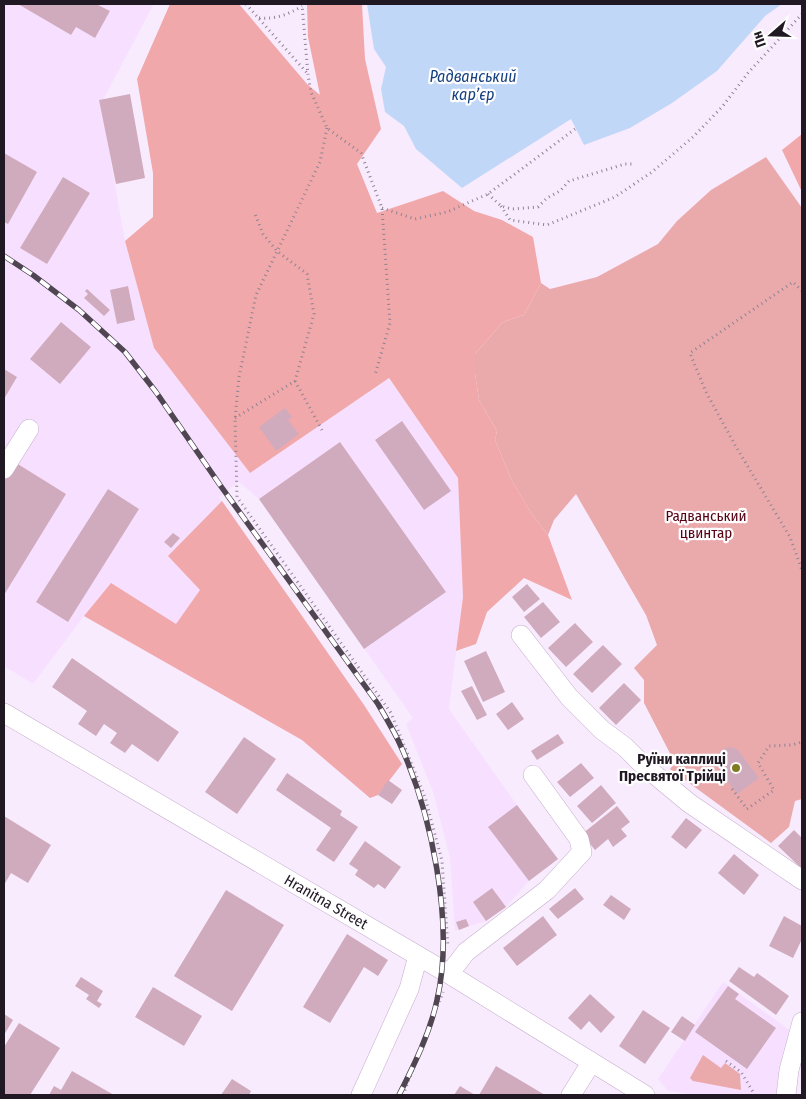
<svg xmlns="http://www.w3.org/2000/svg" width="806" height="1099" viewBox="0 0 806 1099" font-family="'Fira Sans Condensed',sans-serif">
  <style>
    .built { fill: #f7e0ff }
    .green { fill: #eaaaac }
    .forest { fill: #f1a8aa }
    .water { fill: #c1d7f8 }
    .building { fill: #d0abbd }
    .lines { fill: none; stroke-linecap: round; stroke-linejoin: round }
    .minor-casing { stroke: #c3acca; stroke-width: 20 }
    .path { stroke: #8e8392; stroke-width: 3; stroke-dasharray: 1 4; stroke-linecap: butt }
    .minor { stroke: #fff; stroke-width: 19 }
    .rail-casing { stroke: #4f4652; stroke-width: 5.5 }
    .rail { stroke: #fefefe; stroke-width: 4; stroke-dasharray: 11; stroke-linecap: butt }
    .poi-dot { fill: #807a20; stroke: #fefefe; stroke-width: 2 }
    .labels { text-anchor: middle; stroke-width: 4.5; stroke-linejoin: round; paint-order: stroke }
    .park-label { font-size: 15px; fill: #560014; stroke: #fefefe }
    .poi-label { font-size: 15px; font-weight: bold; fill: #201823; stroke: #fefefe; text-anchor: end }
    .street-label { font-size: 15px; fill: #201823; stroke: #fefefe }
    .water-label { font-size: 16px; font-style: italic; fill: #174080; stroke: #fefefe }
  </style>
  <rect width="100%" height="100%" fill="#f9ebfe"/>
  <path class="built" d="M4,4h150l-53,100 24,137 29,107 96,125 138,-96 70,101 5,119 -14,112 68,96 41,54 -29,22 -23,26 -20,14 -31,10 -5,-73 -17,-66 -27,-68 7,-6 -154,-219 -20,-17 -20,15 145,208 38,59 -24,31 -8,3 -68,-58 -218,-124 -51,68 -29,-18z
    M723,982l71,51 -14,62h-85l-27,-4 -10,-12z"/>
  <path class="green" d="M766,157l36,51v591l-7,2 -6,26 -18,16 -101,-74 5,-6 -31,-60v-23l-10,-12 23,-23 -11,-30 -70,-121 -22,26 -6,15 -17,-22 -20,-34 -16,-39 2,-9 -18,-31 -4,-27v-19l28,-32 21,-7 17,-32 9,6 47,-12 61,-33 19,-23 34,-31z
    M703,1055l18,13 4,-5 15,11 1,16 -48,-9 -3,-3z"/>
  <path class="forest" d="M170,4h69l68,80 13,11 -12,-58 -1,-33h55l3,55 16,70 -24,35 20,49 66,-22 31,20 28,9 31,17 8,46 -17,32 -21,7 -28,32v19l4,27 18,31 -2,9 16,39 20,34 17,22 24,65 -48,-22 -37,34 -11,32 -20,7 7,-54 -5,-119 -69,-100 -139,95 -96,-125 -29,-107 28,-24v-44l-16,-94z
    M802,134v58l-20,-42z
    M222,501l142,204 38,59 -24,31 -8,3 -68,-58 -218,-124 27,-33 65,41 24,-34 -32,-34z"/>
  <path class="water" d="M367,4h415l-17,12 -48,55 -45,32 -42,25 -46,17 -13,-26 -109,69 -46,-39 -12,-23 -19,-14 -4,-23 5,-22 -12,-18z"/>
  <path class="building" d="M18,4h78l14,7 -15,27 -19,-11 -5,8z
    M130,94l15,84 -29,6 -17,-84z
    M4,153l33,19 -29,52 -4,-2z
    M63,177l27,16 -43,71 -27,-16z
    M128,286l7,34 -18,4 -7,-34z
    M87,289l23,21 -6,6 -20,-18 4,-4 -3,-3z
    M61,322l30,25 -31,37 -30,-25z
    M4,369l13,8 -13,22z
    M285,408l7,9 -4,3 11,14 -23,17 -17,-24z
    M402,421l49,70 -27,19 -49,-70z
    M340,442l106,150 -82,57 -105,-150z
    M13,461l53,33 -62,101v-118z
    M108,489l31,20 -71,113 -32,-20z
    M173,533l7,5 -9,10 -7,-6z
    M527,584l13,15 -16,13 -12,-15z
    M543,602l17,20 -19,16 -17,-21z
    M575,623l18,19 -27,25 -18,-19z
    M603,645l19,19 -30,29 -19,-19z
    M486,651l19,41 -22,10 -19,-41z
    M72,658l107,74 -21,30 -26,-18 -7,9 -15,-10 7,-10 -13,-9 -8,12 -18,-12 9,-13 -35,-24z
    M624,683l17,17 -25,25 -17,-17z
    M472,686l15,29 -10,5 -16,-29z
    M512,702l12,17 -16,11 -12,-16z
    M558,734l6,9 -27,17 -6,-9z
    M244,737l32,22 -39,55 -32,-22z
    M729,747l8,2 22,29 -22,16 -17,-23 -4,-9 2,-8 2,-3z
    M581,763l13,15 -24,19 -13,-15z
    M287,773l55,38 -2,4 18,12 -24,35 -18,-12 15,-22 -55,-38z
    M388,780l14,10 -10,14 -14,-9z
    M601,785l15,18 -24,20 -15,-17z
    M517,805l41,54 -29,22 -41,-54z
    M617,806l13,16 -9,7 6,7 -14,11 -5,-8 -13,11 -13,-16z
    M4,816l47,29 -23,38 -17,-10 -7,12z
    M686,818l16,12 -16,19 -15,-12z
    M794,830l8,8v31l-24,-23z
    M365,841l36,26 -16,22 -7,-5 -4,4 -19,-13 3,-5 -9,-6z
    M734,854l25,21 -15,20 -26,-22z
    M492,888l14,19 -20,14 -13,-19z
    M575,888l9,11 -26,20 -9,-10z
    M226,890l58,35 -52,86 -58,-35z
    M611,895l20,14 -7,11 -21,-15z
    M543,916l14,19 -40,31 -14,-18z
    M784,916l18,10v13l-9,19 -24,-12z
    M466,919l3,7 -10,4 -3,-8z
    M347,934l41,26 -10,16 -14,-9 -34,56 -27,-16z
    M739,967l15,10 3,-4 32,23 -13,19 -47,-34z
    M81,977l22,14 -6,10 5,3 -3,4 -13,-9 3,-4 -14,-9z
    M728,986l11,8 -4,5 41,29 -29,41 -52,-37z
    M153,987l49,29 -18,30 -49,-29z
    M590,994l25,23 -14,16 -12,-12 -8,9 -13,-12z
    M643,1010l27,18 -25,36 -26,-18z
    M4,1014l9,6 -9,15z
    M682,1016l13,9 -10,16 -14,-9z
    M19,1023l41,25 -30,47h-26v-48z
    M496,1066l49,29h-66z
    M72,1071l42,24h-65l5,-9 7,4z
    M232,1079l19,12 -2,4h-28z
    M460,1086l15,9h-21z"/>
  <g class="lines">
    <g class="minor-casing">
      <path id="minor" d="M4,469l25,-40
        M521,635l48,62 33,33 23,17 17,17 47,39 113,77
        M4,713l445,261 196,121
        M449,974l17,-22 81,-62 35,-38 -3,-13 -46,-64
        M361,1095l48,-106 9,-33
        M571,1095l20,-32
        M786,1095l3,-25 13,-48"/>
    </g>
    <path class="path" d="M246,4l62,70
      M302,4l6,71 3,17 16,36 34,25 21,55 8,115 -15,52
      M259,18c17,1 29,-3 43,-12
      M327,128l-7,34 -64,133 -17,82 -4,42 2,78 154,216 34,84 17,64 6,86
      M488,194l13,12 11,3 26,-2 9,-9 13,-7 9,-10 56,-17h7
      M501,206l9,14 37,5 68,-28 37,-25 41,-35 29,-30 26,-34 54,-59
      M382,208l33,11 32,-7 41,-18 87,-65
      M802,291l-9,-9 -103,71 16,39 29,53 55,92 12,33
      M295,381l27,49
      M235,418l60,-37 19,-67 -7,-40 -30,-23 -14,-17 -8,-20
      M732,789l15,20 27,-19 -16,-27 11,-17 23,-1 10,-3
      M726,1061l15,11 14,23
      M403,1095l40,-103"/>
    <use href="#minor" class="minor"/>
    <g class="rail-casing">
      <path id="rail" d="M4,256l29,19 46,35 46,42 31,40 64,93 158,219c7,12 14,24 20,36 33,70 57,184 39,260 -7,33 -23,65 -38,95"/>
    </g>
    <use href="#rail" class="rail"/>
  </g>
  <circle class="poi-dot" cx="736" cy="768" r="5"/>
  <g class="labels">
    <g class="park-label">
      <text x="706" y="521">Радванський<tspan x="706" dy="17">цвинтар</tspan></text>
    </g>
    <g class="poi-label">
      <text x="726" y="764">Руїни каплиці<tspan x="726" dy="17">Пресвятої Трійці</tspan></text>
    </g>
    <g class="street-label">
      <text transform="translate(326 902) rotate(30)" y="5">Hranitna Street</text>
    </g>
    <g class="water-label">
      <text x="473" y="82">Радванський<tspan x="473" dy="18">карʼєр</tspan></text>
    </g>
  </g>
  <rect width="806" height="1099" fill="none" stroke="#201823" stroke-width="10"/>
  <g transform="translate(771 35) rotate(250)" stroke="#fefefe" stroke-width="4" paint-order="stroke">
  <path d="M0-4L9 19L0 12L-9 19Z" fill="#201823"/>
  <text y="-8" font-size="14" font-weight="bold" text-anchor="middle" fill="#201823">Пн</text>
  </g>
</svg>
